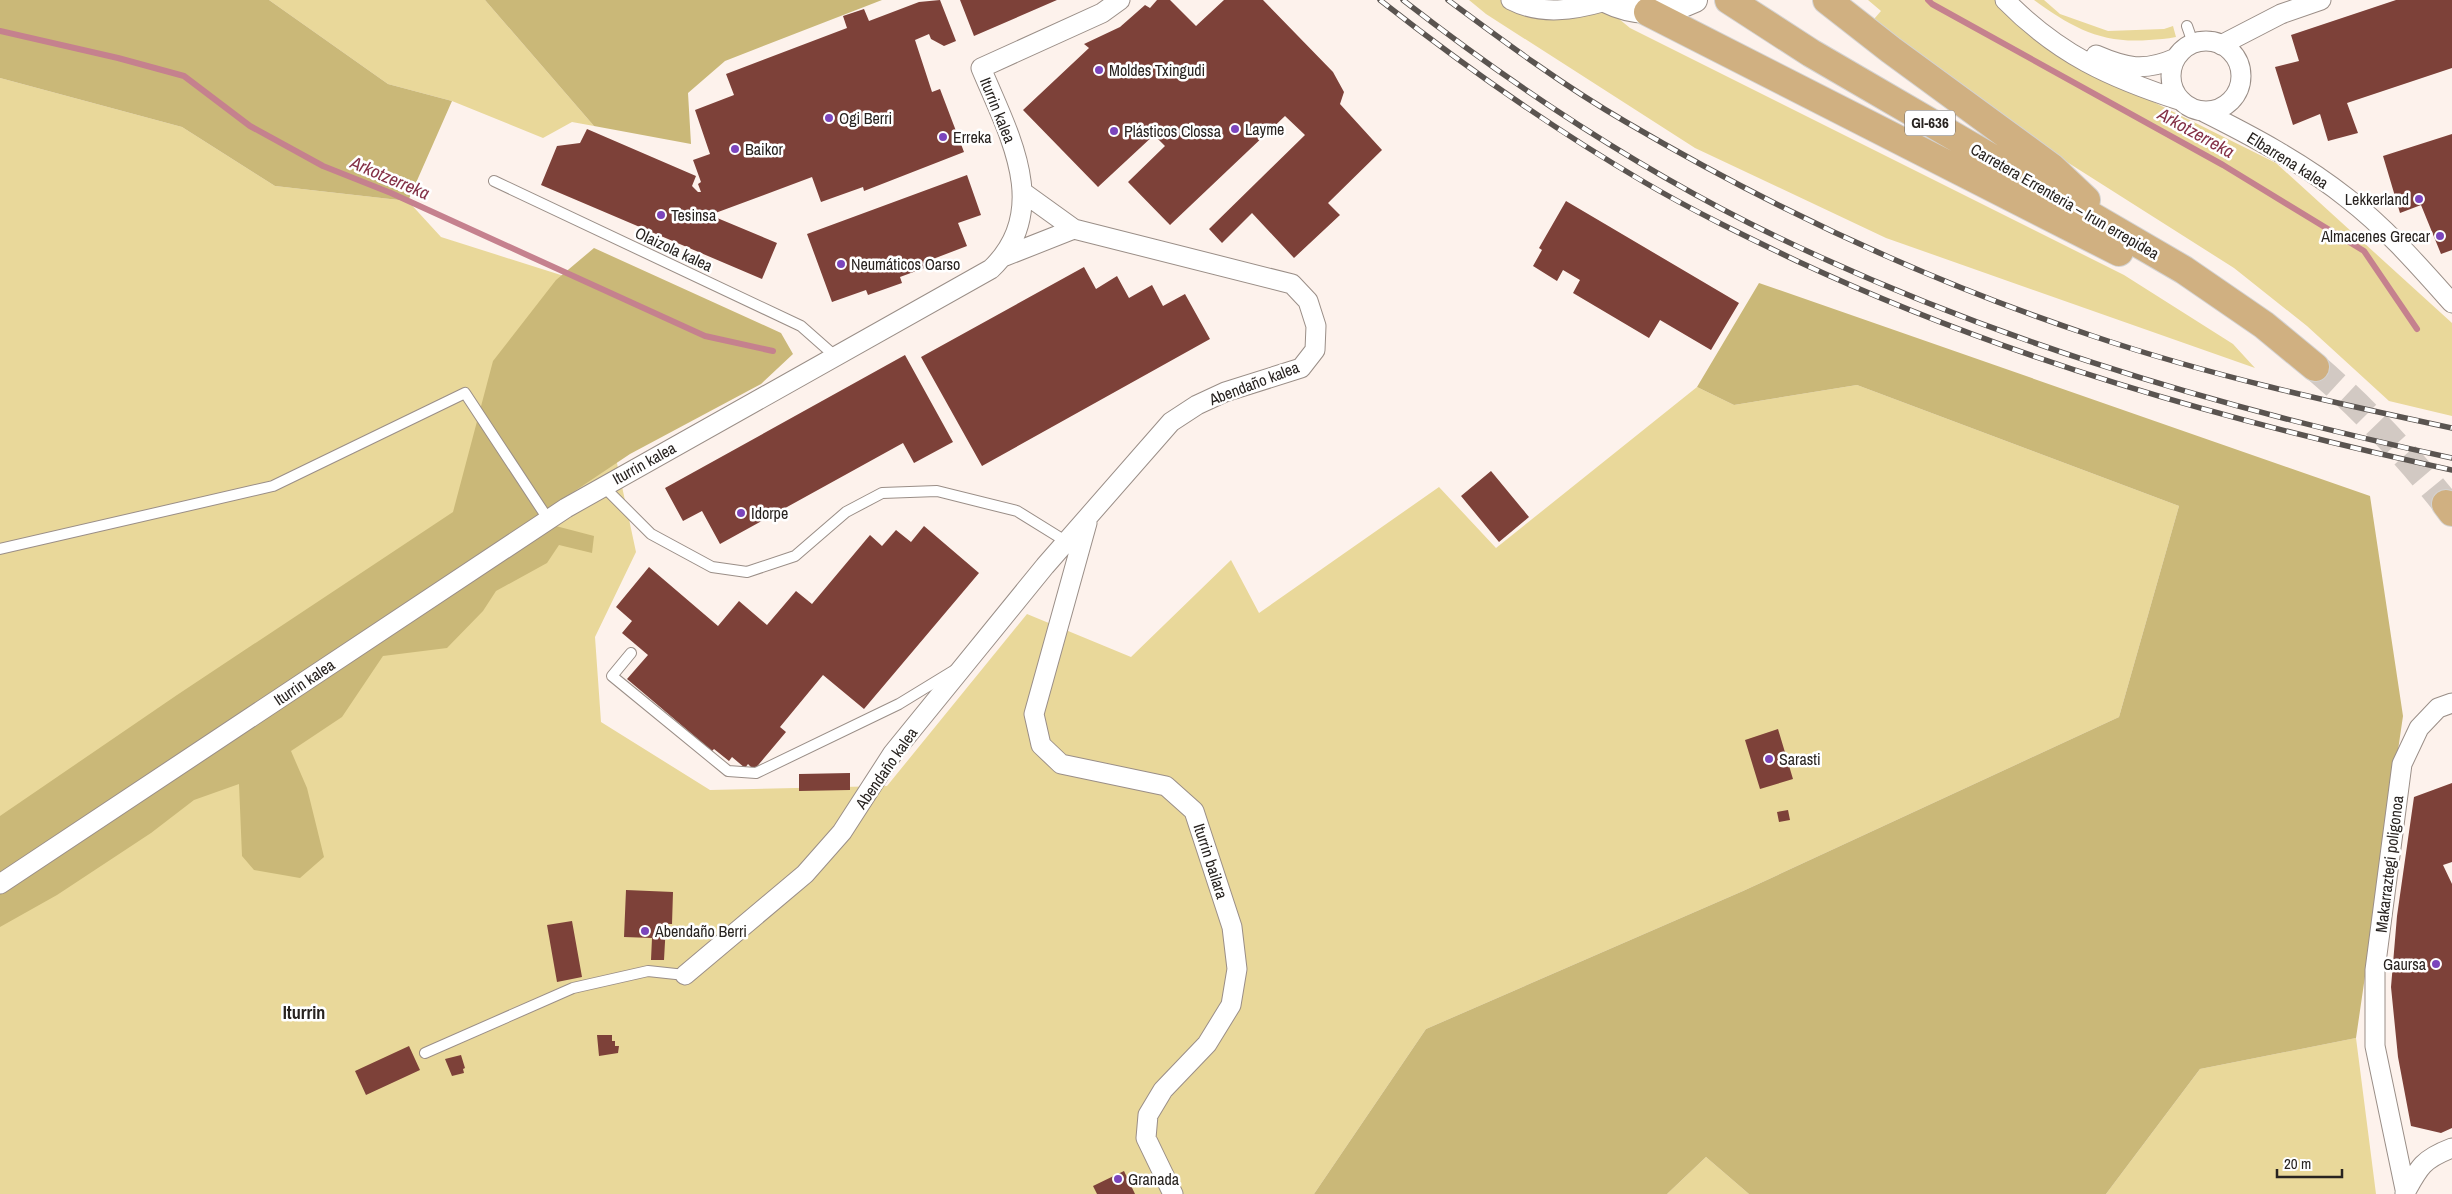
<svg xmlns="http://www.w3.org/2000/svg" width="2452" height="1194" viewBox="0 0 2452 1194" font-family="'Archivo Narrow',sans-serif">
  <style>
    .green { fill: #e9d89a }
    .forest { fill: #cab878 }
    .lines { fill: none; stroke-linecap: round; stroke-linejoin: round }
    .stream { stroke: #c5818e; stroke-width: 6 }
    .building { fill: #7d4139 }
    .primary-tunnel { stroke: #d2c9c3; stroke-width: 28; stroke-dasharray: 28 14; stroke-linecap: butt }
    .service-casing { stroke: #9a8e87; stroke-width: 12 }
    .minor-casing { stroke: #9a8e87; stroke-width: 21 }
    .tertiary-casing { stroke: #9a8e87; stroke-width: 26 }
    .primary-casing { stroke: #d4d3d2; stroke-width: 30 }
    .service { stroke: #fff; stroke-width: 10 }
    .minor { stroke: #fff; stroke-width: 19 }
    .tertiary { stroke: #fff; stroke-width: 24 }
    .primary { stroke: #d0b081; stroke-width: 28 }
    .rail-casing { stroke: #5a5450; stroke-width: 5.5 }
    .rail { stroke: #fff; stroke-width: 4; stroke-dasharray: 11; stroke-linecap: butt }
    .poi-dot { fill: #7b45bc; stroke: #fff; stroke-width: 2 }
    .labels { text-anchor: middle; stroke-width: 5; stroke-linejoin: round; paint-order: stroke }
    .shield { fill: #fff; stroke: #686563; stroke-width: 1 }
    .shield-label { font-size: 15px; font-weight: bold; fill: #282320 }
    .poi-label { font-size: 16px; fill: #282320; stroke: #fff; text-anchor: start }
    .street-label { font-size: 16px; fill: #282320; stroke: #fff }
    .water-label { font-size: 18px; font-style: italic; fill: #843147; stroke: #fff }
    .neighbourhood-label { font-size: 18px; font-weight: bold; fill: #282320; stroke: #fff }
  </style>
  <rect width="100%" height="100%" fill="#fdf2ec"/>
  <path class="green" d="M269,0h216l109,126 -22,-4 -29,16 -91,-37 -64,-17z
    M1469,0h127l34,28 494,247 109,69 22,24 -369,-130 -191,-90 -209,-134z
    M1868,0h132l57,54 219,109 176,160v93l-63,-15 -82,-75 -73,-58 -197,-125 -148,-109 -15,-15 7,-8z
    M2034,0h10l16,14 48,17 56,-2 9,-3 3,11c-9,2 -18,2 -27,3 -48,4 -78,-13 -115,-40z
    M0,78l182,49 93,59 133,15 33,36 208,66 -38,132 25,117 -41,85 6,85 109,68 177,-4 140,-172 104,43 100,-97 28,53 180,-126 57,61 201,-161 37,18 123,-20 322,121 -60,211 -376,174 -317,138 -112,165h-1314z
    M2356,1038l20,156h-270l94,-125z
    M1706,1157l43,37h-82z"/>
  <path class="forest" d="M0,0h269l119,84 64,17 -44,100 -133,-15 -93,-59 -182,-49z
    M485,0h397l-157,61 -37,32 3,51 -97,-18z
    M594,248l187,85 12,21 -32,30 -131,70 -630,422v-60l177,-121 276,-183 40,-151 63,-81z
    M1759,283l611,213 33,220 -47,322 -156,31 -94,125h-357l-43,-37 -39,37h-353l112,-165 317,-138 376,-174 60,-211 -322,-121 -123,20 -37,-18z
    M552,525l42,11 -2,17 -33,-8 -12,18 -51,28 -13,20 -36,37 -64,8 -41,61 -51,34 16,37 17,69 -24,21 -46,-8 -12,-14 -3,-72 -45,16 -43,33 -94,62 -57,32v-33z"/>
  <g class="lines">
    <path class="stream" d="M1928,0l4,4 291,161 141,86 53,78
      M0,31l118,27 66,18 66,50 73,40 68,27 314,143 68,15"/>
  </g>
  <path class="building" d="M940,0l16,41 -12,5 -13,-7 -2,-5 -14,6 17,52 8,-3 24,63 -100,39 -1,-4 -42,15 -9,-25 -102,38 67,28 -15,36 -221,-94 16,-39 23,-3 7,-14 109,47 -4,10 6,6h3l-3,-8 3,-2 -8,-22 17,-6 -15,-44 39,-15 -8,-21 121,-46 -4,-12 21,-7 5,12 50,-19z
    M960,0h97l-83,36z
    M1157,0h13l26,26 28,-26h39l70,72 11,20 -4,12 42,46 -54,53 12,12 -46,43 -42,-45 -30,30 -13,-14 96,-94 -20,-19 -115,109 -42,-43 37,-36 -11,-11 -56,52 -75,-77 66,-62 -5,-4 36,-17 25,-22 5,3z
    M2396,0h56v68l-105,35 11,30 -30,8 -8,-27 -27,11 -18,-58 24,-6 -8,-26z
    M2452,134v116l-11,4 -20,-49 -21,8 -17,-57z
    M967,175l14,40 -23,8 9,23 -34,13 2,5 -35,13 2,6 -34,12 -2,-5 -34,12 -25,-68z
    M1566,201l173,102 -28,47 -51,-30 -11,18 -76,-45 7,-13 -17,-10 -6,11 -24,-15 9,-16 -3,-2z
    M1084,267l12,22 21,-13 12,22 23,-13 11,21 22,-12 25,45 -228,127 -61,-109z
    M905,355l48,87 -39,21 -11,-20 -183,101 -18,-33 -19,10 -18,-33z
    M1491,471l38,46 -30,25 -38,-46z
    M924,526l55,47 -115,136 -41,-34 -43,52 6,5 -32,38 -6,-6 -3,4 -13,-11 -3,4 -15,-12 -2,2 -85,-72 21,-24 -26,-22 10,-12 -16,-14 33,-40 69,59 21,-25 28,24 29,-34 16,13 58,-69 12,11 14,-16 15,12z
    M1778,729l15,50 -33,10 -15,-49z
    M850,773v17l-51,1v-17z
    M2452,783v79l-9,3 9,19v244l-11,5 -30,-7 -13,-69 -7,-70 6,-71 17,-119z
    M1788,810l2,10 -11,2 -2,-10z
    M626,890l47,2 -1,32h-6l-2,36h-13l1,-22 -28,-1z
    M572,921l10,56 -25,5 -10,-57z
    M597,1035h15v6h3v5h4l-1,7 -19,3z
    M409,1046l11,24 -54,25 -11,-24z
    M461,1055l4,13 -2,1 1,4 -12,3 -7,-17z
    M1124,1171l11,23h-38l-4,-8z"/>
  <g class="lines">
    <path class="primary-tunnel" d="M2315,367c48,41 92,88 131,137"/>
    <g class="service-casing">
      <path id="service" d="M2187,26l6,17
        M494,181l307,145 34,30
        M603,486l48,48 61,33 35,5 48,-16 51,-44 36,-19 55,-2 80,20 50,31
        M0,549l273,-63 192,-93 83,126
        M631,653l-19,23 116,95 28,2 143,-69 54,-33
        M425,1053l148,-65 75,-17 37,4"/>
    </g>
    <g class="minor-casing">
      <path id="minor" d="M1511,0c31,16 63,10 95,1
        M2005,0c53,54 105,78 177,101
        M2171 76a35 35 0 1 1 70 0a35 35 0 1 1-70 0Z
        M2221,45l60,-31 40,-14
        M2096,55c30,13 48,17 80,3
        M2202,111c50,25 101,52 145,87 39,30 72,68 105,105
        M1003,257l71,-28
        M1087,523l-53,191 7,31 20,19 105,22 28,25 38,116 5,42 -6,36 -24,39 -44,46 -15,25 -2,23 27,56
        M0,884l566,-376 425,-239c62,-59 17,-136 -10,-201l121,-55 18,-13
        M685,975l120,-101 37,-42 51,-79 152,-187 126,-144 26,-17 28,-13 76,-24 14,-18 1,-24 -8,-25 -16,-17 -218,-55 -50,-36
        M2405,1193c14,-26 18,-34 47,-45
        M2406,1194l-31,-148v-76l27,-206 17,-36 19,-20 14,-5"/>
    </g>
    <g class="tertiary-casing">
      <path id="tertiary" d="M1605,0c30,15 59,15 90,0"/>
    </g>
    <g class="primary-casing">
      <path id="primary" d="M1729,0l82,53 373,217 80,55 51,42
        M1827,0l64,50 160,117 35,33
        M1648,12l471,240
        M2446,504l6,8"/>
    </g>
    <use href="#service" class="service"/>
    <use href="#minor" class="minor"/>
    <use href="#tertiary" class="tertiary"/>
    <use href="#primary" class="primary"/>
    <g class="rail-casing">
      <path id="rail" d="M1380,0c84,66 172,128 264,182 49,29 101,54 153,79 210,98 429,160 655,209
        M1403,0c108,84 224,161 346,223 222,111 461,183 703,235
        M1448,0c58,43 116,86 178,122 148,87 304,160 467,214 118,40 238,66 359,92"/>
    </g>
    <use href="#rail" class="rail"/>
  </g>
  <g class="poi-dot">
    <circle cx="1099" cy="70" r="5"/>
    <circle cx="829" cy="118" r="5"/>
    <circle cx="1235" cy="129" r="5"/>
    <circle cx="1114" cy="131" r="5"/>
    <circle cx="943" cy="137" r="5"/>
    <circle cx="735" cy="149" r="5"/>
    <circle cx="2419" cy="199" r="5"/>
    <circle cx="661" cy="215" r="5"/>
    <circle cx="2440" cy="236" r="5"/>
    <circle cx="841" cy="264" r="5"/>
    <circle cx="741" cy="513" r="5"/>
    <circle cx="1769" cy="759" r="5"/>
    <circle cx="645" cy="931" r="5"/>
    <circle cx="2436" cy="964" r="5"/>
    <circle cx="1118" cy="1179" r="5"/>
  </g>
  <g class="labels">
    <rect class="shield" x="1905" y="110.5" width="50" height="25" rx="4"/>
    <g class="shield-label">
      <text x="1930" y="128">GI-636</text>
    </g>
    <g class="poi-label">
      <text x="1109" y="76">Moldes Txingudi</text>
      <text x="839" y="124">Ogi Berri</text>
      <text x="1245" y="135">Layme</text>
      <text x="1124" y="137">Plásticos Clossa</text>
      <text x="953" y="143">Erreka</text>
      <text x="745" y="155">Baikor</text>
      <text x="2409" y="205" text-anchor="end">Lekkerland</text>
      <text x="671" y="221">Tesinsa</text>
      <text x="2430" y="242" text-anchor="end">Almacenes Grecar</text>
      <text x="851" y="270">Neumáticos Oarso</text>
      <text x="751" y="519">Idorpe</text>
      <text x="1779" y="765">Sarasti</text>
      <text x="655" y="937">Abendaño Berri</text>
      <text x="2426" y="970" text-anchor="end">Gaursa</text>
      <text x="1128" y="1185">Granada</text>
    </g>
    <g class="street-label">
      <text transform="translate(998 110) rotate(68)" y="6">Iturrin kalea</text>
      <text transform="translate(2288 160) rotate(32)" y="6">Elbarrena kalea</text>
      <text transform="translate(2065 201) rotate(30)" y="6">Carretera Errenteria – Irun errepidea</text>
      <text transform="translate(674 249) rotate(25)" y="6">Olaizola kalea</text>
      <text transform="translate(1254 383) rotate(-21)" y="6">Abendaño kalea</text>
      <text transform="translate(644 463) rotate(-29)" y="6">Iturrin kalea</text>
      <text transform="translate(304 682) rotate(-34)" y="6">Iturrin kalea</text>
      <text transform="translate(886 768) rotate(-55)" y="6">Abendaño kalea</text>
      <text transform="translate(1211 861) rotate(72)" y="6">Iturrin bailara</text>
      <text transform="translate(2389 864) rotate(-83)" y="6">Makarraztegi poligonoa</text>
    </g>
    <g class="water-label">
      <text transform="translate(2196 133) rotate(29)" y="6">Arkotzerreka</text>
      <text transform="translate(390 178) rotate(23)" y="6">Arkotzerreka</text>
    </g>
    <g class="neighbourhood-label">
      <text x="304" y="1019">Iturrin</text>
    </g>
  </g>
  <path d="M2277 1169v8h65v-8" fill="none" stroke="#282320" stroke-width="2.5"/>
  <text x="2284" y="1169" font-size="15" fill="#282320" stroke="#ffffff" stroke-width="4" paint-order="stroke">20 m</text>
</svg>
